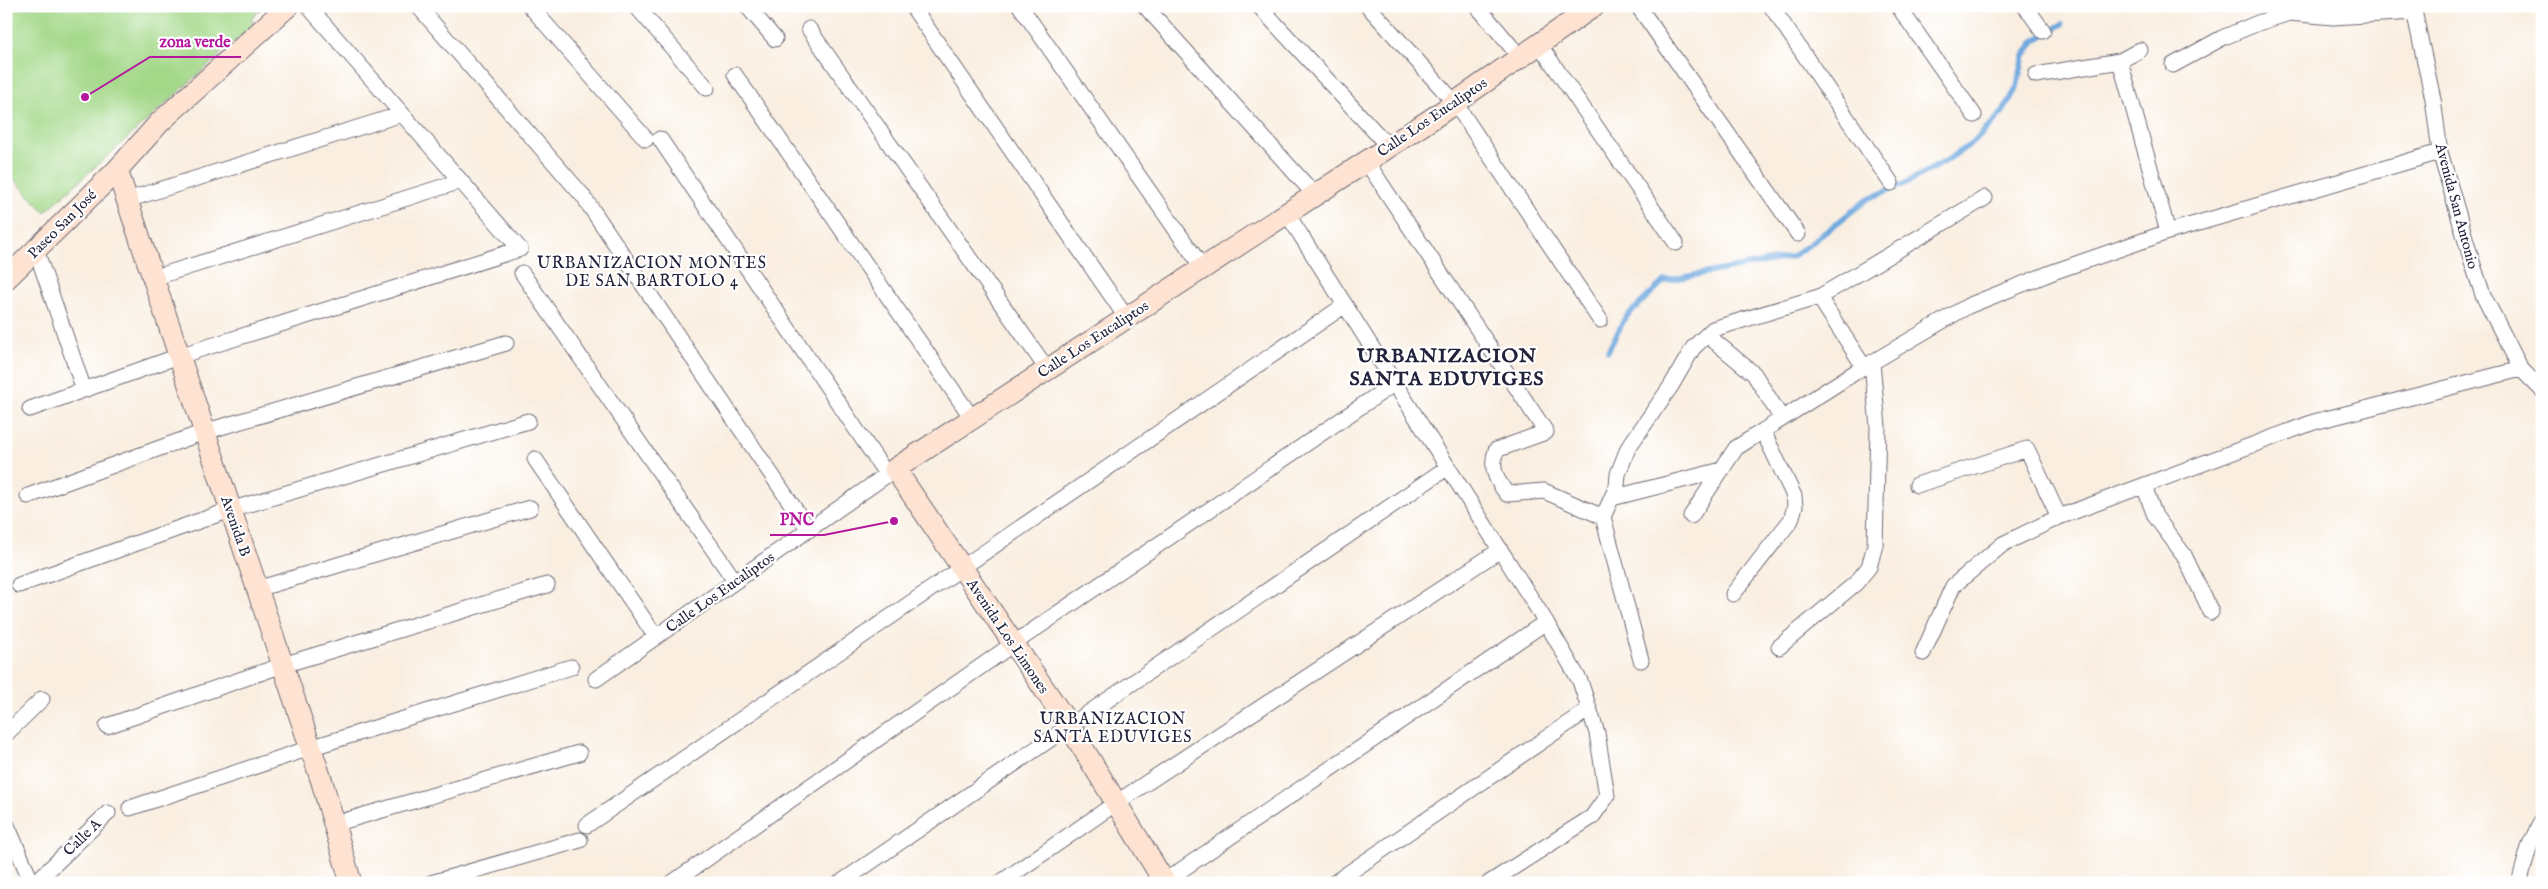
<svg xmlns="http://www.w3.org/2000/svg" width="2548" height="889" viewBox="0 0 2548 889" font-family="'IM FELL English',serif">
  <style>
    .green { fill: #a3d888; stroke: #627d62 }
    .lines { fill: none; stroke-linecap: round; stroke-linejoin: round }
    .stream { stroke: #6fa9df; stroke-width: 5.5 }
    .street-casing { stroke: #6d6975; stroke-width: 17 }
    .secondary-casing { stroke: #6d6975; stroke-width: 23 }
    .street { stroke: #fff; stroke-width: 15 }
    .secondary { stroke: #fee3d2; stroke-width: 21 }
    .labels { text-anchor: middle; stroke-width: 4.5; stroke-linejoin: round; paint-order: stroke }
    .street-label { font-size: 15px; fill: #22223b; stroke: #fff }
    .neighbourhood-label { font-size: 16px; letter-spacing: 1px; fill: #22223b; stroke: #fff }
    .district-label { font-size: 20px; font-weight: bold; letter-spacing: 1px; fill: #22223b; stroke: #fff }
    .leader { fill: none; stroke: #b5179e; stroke-width: 2 }
    .callout-dot { fill: #b5179e; stroke: #fff; stroke-width: 2 }
    .callout-label { font-size: 16px; text-anchor: middle; font-weight: bold; fill: #b5179e; stroke: #fff; stroke-width: 4.5; stroke-linejoin: round; paint-order: stroke }
  </style>
  <rect width="100%" height="100%" fill="#fff"/>
  <filter id="ink" filterUnits="userSpaceOnUse"><feTurbulence type="fractalNoise" baseFrequency=".02" numOctaves="2"/><feDisplacementMap in="SourceGraphic" scale="10" xChannelSelector="R" yChannelSelector="G"/><feConvolveMatrix kernelMatrix="1 2 1 2 8 2 1 2 1" color-interpolation-filters="sRGB"/></filter>
  <filter id="wash" filterUnits="userSpaceOnUse"><feTurbulence type="fractalNoise" baseFrequency=".0096" numOctaves="4" result="noise"/><feDisplacementMap in="SourceGraphic" scale="20" xChannelSelector="R" yChannelSelector="G"/><feGaussianBlur stdDeviation="1.12" result="paint"/><feColorMatrix in="noise" values="0 0 0 0 0 0 0 0 0 0 0 0 0 0 0 0 0 1.4 0 .05"/><feComposite in="paint" operator="in"/></filter>
  <g filter="url(#wash)">
    <rect width="100%" height="100%" fill="#f9eee0"/>
    <path class="green" d="M6,6h258l-12,12 1,7 -208,187 -39,-41z"/>
    <g class="lines">
      <path class="stream" d="M1608,351l17,-33 39,-37 127,-24 18,-12 60,-47 33,-13 44,-24 29,-20 28,-29 14,-25 7,-31 10,-15 28,-17"/>
    </g>
  </g>
  <g filter="url(#ink)">
    <g class="lines">
      <g class="street-casing">
        <path id="street" d="M418,6l165,190
          M530,6l116,133
          M636,6l71,82
          M747,6l28,33
          M912,6l214,311
          M1020,6l182,261
          M1145,6l169,188
          M1259,6l129,140
          M1368,6l87,97 145,217
          M1477,6l43,51
          M1638,6l160,228
          M1771,6l120,177
          M1898,6l76,109
          M2025,6l18,25
          M2413,6l20,93 7,53 33,113 10,30 38,74 21,21
          M809,29l238,340
          M1539,44l137,199
          M2120,61l48,171
          M2173,65l49,-27 36,-15 31,-10 44,4 81,-5
          M735,75l237,343
          M2036,75l84,-14 20,-11
          M660,139l227,336
          M1366,161l180,271 -50,18c-6,18 0,30 11,44l37,-3 59,26
          M127,200l275,-86
          M587,202l222,328
          M1286,212l260,410 34,59 17,52 10,63 -15,21 -103,66
          M36,250l48,140
          M522,273l213,308
          M153,278l308,-97
          M1819,297l45,70
          M1707,335l47,39 28,45
          M30,409l149,-53 341,-107 -212,-243
          M535,459l121,178
          M1917,485l110,-36 32,68
          M2144,486l11,30 29,39 27,57
          M28,496l176,-64 302,-89
          M1612,498l110,-28
          M1691,516l45,-68 118,-75 114,-67 85,-34 115,-40 272,-80
          M19,585l211,-75 298,-89
          M257,589l273,-81
          M1733,594l58,-74 4,-14 -1,-10 -31,-65
          M1779,647l77,-64 13,-16 6,-22 3,-118 -6,-64
          M1923,653l30,-67 50,-42 56,-27 255,-95 207,-53
          M1641,660l-38,-143 14,-31 1,-12 10,-26 43,-62 22,-38 20,-19 106,-32 166,-99
          M596,679l299,-210
          M107,726l176,-61 264,-80
          M6,734l36,-35
          M130,808l180,-60 261,-81
          M6,823l26,60
          M334,824l245,-71
          M587,825l758,-520
          M35,883l73,-70
          M431,883l149,-43
          M672,883l341,-239 382,-261
          M840,883l608,-416
          M1000,883l116,-80 384,-253
          M1162,883l384,-261
          M1334,883l255,-174
          M2519,883l11,-39 12,-24"/>
      </g>
      <g class="secondary-casing">
        <path id="secondary" d="M117,170l205,612 29,101
          M6,279l111,-109 43,-48 128,-116
          M1165,883l-95,-156 -175,-258 538,-351 161,-112"/>
      </g>
      <use href="#street" class="street"/>
      <use href="#secondary" class="secondary"/>
    </g>
  </g>
  <g class="labels">
    <g class="street-label">
      <text transform="translate(1432 117) rotate(-34)" y="5">Calle Los Eucaliptos</text>
      <text transform="translate(2457 206) rotate(75)" y="5">Avenida San Antonio</text>
      <text transform="translate(62 224) rotate(-45)" y="5">Paseo San José</text>
      <text transform="translate(1093 339) rotate(-33)" y="5">Calle Los Eucaliptos</text>
      <text transform="translate(236 526) rotate(71)" y="5">Avenida B</text>
      <text transform="translate(720 592) rotate(-35)" y="5">Calle Los Eucaliptos</text>
      <text transform="translate(1008 636) rotate(56)" y="5">Avenida Los Limones</text>
      <text transform="translate(82 837) rotate(-44)" y="5">Calle A</text>
    </g>
    <g class="neighbourhood-label">
      <text x="652" y="268">URBANIZACION MONTES<tspan x="652" dy="18">DE SAN BARTOLO 4</tspan></text>
      <text x="1113" y="724">URBANIZACION<tspan x="1113" dy="18">SANTA EDUVIGES</tspan></text>
    </g>
    <g class="district-label">
      <text x="1447" y="362">URBANIZACION<tspan x="1447" dy="23">SANTA EDUVIGES</tspan></text>
    </g>
  </g>
  <path class="leader" d="M85 97L150 57H241M894 521L824 535H770"/>
  <g class="callout-dot">
    <circle cx="85" cy="97" r="5"/>
    <circle cx="894" cy="521" r="5"/>
  </g>
  <g class="callout-label">
    <text x="195" y="47">zona verde</text>
    <text x="797" y="525">PNC</text>
  </g>
  <rect width="2548" height="889" fill="none" stroke="#fff" stroke-width="25"/>
</svg>
